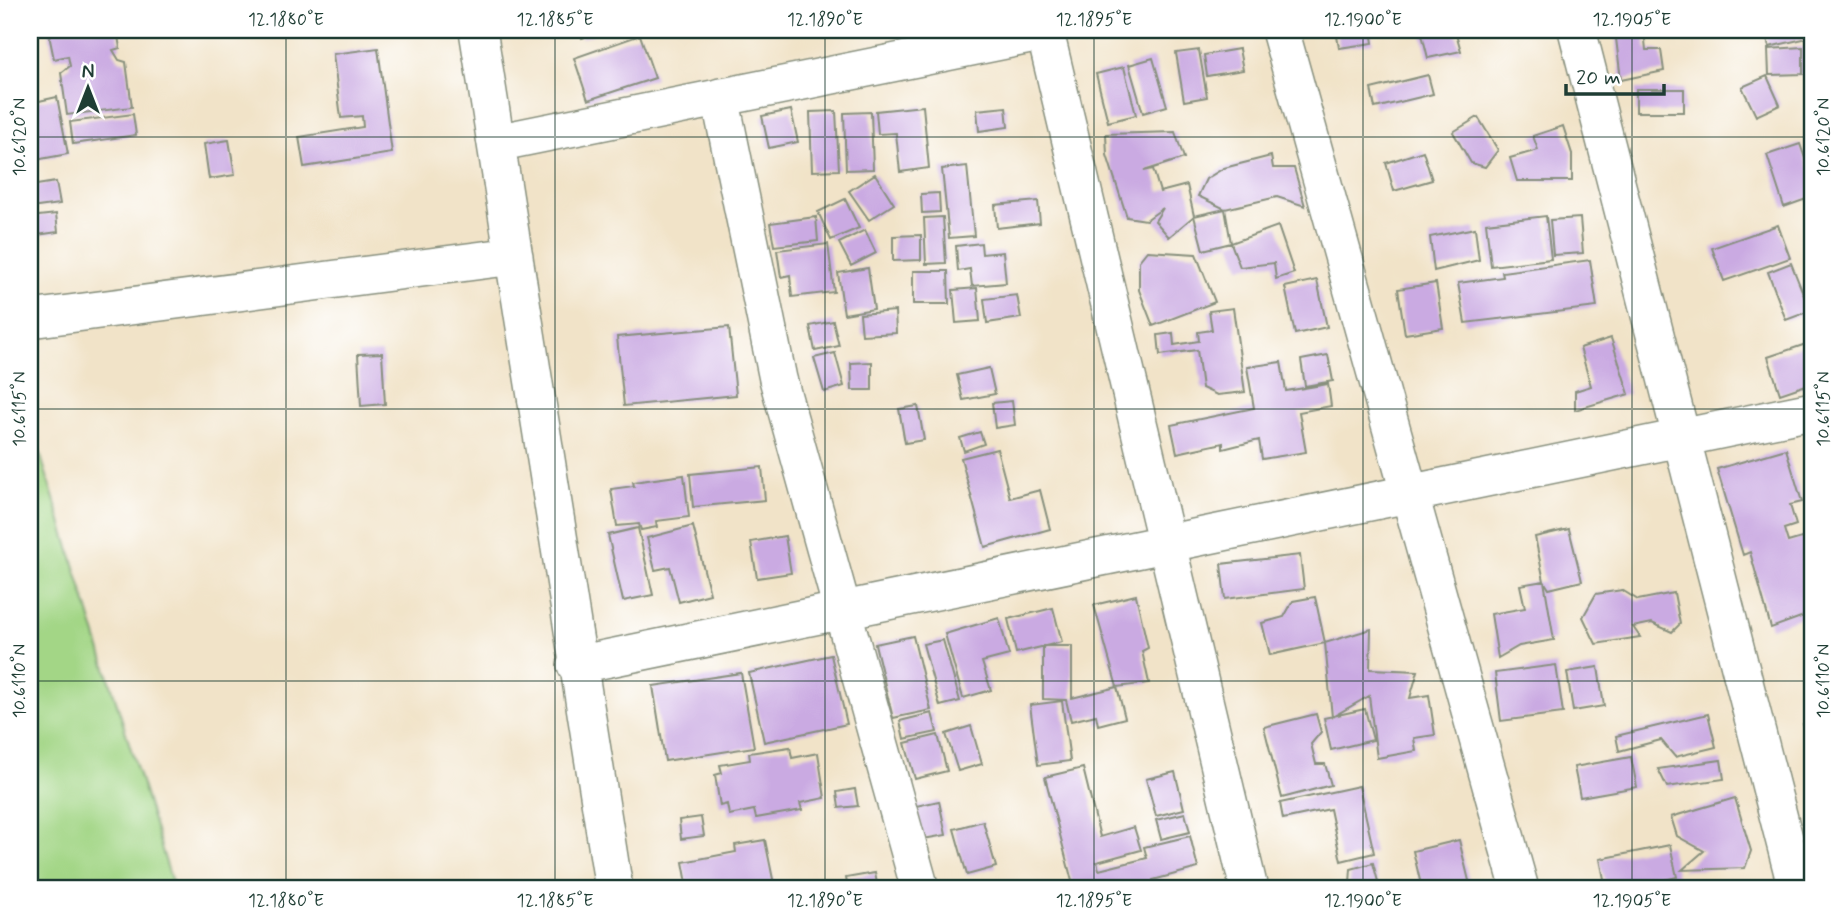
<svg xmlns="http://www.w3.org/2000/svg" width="1842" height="919" viewBox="0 0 1842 919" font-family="Mynerve,sans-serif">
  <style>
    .green { fill: #a3d686; stroke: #618a5d; stroke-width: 2 }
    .building { fill: #caaae2 }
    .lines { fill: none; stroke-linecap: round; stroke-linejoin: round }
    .street-casing { stroke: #88907e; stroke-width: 40 }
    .street { stroke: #fff; stroke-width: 37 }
    .ticks { fill: none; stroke: #1f3d34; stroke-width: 2; stroke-opacity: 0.45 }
    .neatline { fill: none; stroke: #1f3d34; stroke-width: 2.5 }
    .ticks-label { font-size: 18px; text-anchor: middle; fill: #1f3d34 }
  </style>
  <rect width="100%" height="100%" fill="#fff"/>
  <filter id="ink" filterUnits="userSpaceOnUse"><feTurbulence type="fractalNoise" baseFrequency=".0143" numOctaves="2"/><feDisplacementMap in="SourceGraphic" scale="14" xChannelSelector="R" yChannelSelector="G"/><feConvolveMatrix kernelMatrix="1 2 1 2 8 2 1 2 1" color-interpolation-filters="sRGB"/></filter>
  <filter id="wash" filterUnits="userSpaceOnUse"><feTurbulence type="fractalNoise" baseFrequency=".00686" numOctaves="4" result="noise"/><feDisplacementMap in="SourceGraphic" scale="28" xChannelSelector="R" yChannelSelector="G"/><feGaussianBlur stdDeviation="1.57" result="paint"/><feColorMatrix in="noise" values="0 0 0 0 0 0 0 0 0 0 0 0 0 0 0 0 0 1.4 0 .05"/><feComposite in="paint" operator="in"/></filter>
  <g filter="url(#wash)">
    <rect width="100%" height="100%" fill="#f1e3c8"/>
    <path class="green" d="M30,421l144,468h-144z"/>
    <g id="blocks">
      <path class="building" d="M48,30h69l3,18 -7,2 6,10 7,2 6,45 -65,8 -6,-42 9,-7 -2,-10 -14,3z
        M579,30h26l-23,8z
        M829,30h16l1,1 -16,3z
        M1336,30h35l2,13 -34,5z
        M1421,30h34l6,21 -33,7z
        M1615,30h29l2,20h15l3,21 -43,9z
        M1765,30h47v7l-43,10z
        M640,35l15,43 -67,22 -14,-42z
        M1803,47v27l-34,1 -1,-26z
        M378,48l14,105 -88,14 -5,-30 64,-10 -1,-11 -21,2 -8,-64z
        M1239,49l4,21 -36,6 -3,-21z
        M1199,50l8,47 -23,4 -8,-48z
        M1153,58l14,48 -24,7 -14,-48z
        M1124,67l12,48 -28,7 -12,-48z
        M1428,75l5,19 -58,14 -4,-19z
        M1767,76l13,29 -24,11 -14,-29z
        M1636,89h48v23h-48z
        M57,97l11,57 -38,7v-58z
        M923,106l6,62 -29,4 -4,-39 -18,1 -2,-23z
        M1006,107l2,20 -29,4 -2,-21z
        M791,110l7,32 -29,6 -7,-32z
        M836,111l3,59 -27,1 -2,-59z
        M871,112l2,57 -27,1 -2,-57z
        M133,114l3,21 -63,9 -3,-22z
        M1478,117l20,33 -13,17 -14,-4 -18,-31z
        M1563,126l9,28v27h-55l-7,-23 28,-8 -5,-14z
        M1175,132l9,26 -40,13 9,-2 7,23 27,-7 7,31 -25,21 -14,-16 8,-13 -17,12 -19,-3 -20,-62 -1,-21z
        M229,140l6,35 -26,4 -5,-35z
        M1800,144l12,34v19l-28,10 -17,-52z
        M1423,151l9,29 -38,11 -8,-28z
        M1271,156l2,12h21l11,38 -28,-9 -52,12 -27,-13 8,-17 18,-11z
        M967,166l7,70 -25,2 -7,-69z
        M875,174l19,30 -25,16 -20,-29z
        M56,182l4,22 -30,4v-22z
        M939,193l1,19 -18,1 -1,-19z
        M845,199l14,29 -28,12 -13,-28z
        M1038,201l2,22 -43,5 -2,-23z
        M1225,209l6,34 -28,7 -9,-34z
        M56,214l2,18 -28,4v-19z
        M1546,216l5,43 -60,7 -5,-43z
        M816,217l2,24 -44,5 -4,-23z
        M943,217l3,46 -20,1 -2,-46z
        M1580,218l3,35 -30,2 -3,-35z
        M1778,225l12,33 -66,23 -12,-33z
        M1278,226l16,47 -18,6 -2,-16 -34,4 -9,-24z
        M1475,228l4,32 -45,11 -4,-34z
        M865,230l11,23 -25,13 -12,-23z
        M921,235v25l-28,1v-25z
        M981,243l1,11 21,-2 3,31 -34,3 -2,-17 -12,2 -2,-25z
        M828,244l6,48 -42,5 -2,-22 -9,2 -4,-27z
        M1147,251l49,3 19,48 -62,24 -14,-36v-29z
        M1590,260l7,47 -132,16 -7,-40 45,-6 -1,-5z
        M1791,263l19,48 -24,9 -18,-48z
        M868,268l6,41 -30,5 -6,-41z
        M913,271h35l1,33h-36z
        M1317,280l10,47 -32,7 -10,-47z
        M1436,283l7,45 -38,6 -7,-45z
        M977,288l3,33 -24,2 -3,-33z
        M1017,295l4,23 -34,5 -3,-24z
        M1233,308l12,84 -28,3 -15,-7 -5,-38 -37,5 -2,-20 15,-2 1,12 25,-4 -1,-9 14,-2 -3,-19z
        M895,311l1,22 -34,2 -2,-21z
        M833,321l6,25 -24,5 -5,-25z
        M729,327l7,68 -112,11 -7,-69z
        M1611,338l18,56 -54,16v-19l16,-5 -11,-38z
        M1812,342v41l-32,11 -12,-37z
        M382,353l3,51 -24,2 -3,-52z
        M835,353l9,33 -20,6 -10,-34z
        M1328,355l5,26 -28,5 -4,-26z
        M872,362v28h-20l-1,-27z
        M1281,362l5,29 42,-7 3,22 -32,6 7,40 -44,7 -3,-19 -36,9v-6l-46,10 -6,-28 83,-17 -7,-41z
        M989,368l6,26 -32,6 -6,-25z
        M1012,401l3,24 -20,3 -3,-25z
        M918,406l6,34 -19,3 -6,-34z
        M980,432l4,12 -20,7 -4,-13z
        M997,449l13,49 30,-8 10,39 -65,18 -24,-89z
        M1786,449l16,53 -12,3 6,20 -12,4 4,13 24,-7v78l-41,15 -21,-76 -7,3 -26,-86z
        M762,467l3,33 -72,7 -3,-33z
        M684,475l5,42 -33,4 1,6 -16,3 -2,-6 -22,2 -6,-37 23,-3 -1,-4z
        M693,526l17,68 -31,8 -9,-35 -15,3 -8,-32z
        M638,528l15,67 -30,6 -15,-66z
        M1569,529l13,52 -33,8 -5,-8 10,59 -35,6 -21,12 -7,-44 34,-6 -5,-23 24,-4 -9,-44z
        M785,536l6,37 -34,5 -6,-36z
        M1300,555l4,34 -79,10 -4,-35z
        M1622,590l16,10 36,-7 6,31 -8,8 -20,-9 -19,4 7,10 -44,7 -13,-27 13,-23z
        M1136,595l12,53 -6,3 7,32 -32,4 -23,-82z
        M1315,597l10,46 46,-14 -1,40 48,2 -8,27 19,-3 6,40 -21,3 2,13 -39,7 -8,-62 -37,21 -7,-74 -55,12 -8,-32 22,-6 9,-16z
        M1053,608l9,34 -46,11 -8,-34z
        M999,618l10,37 -27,7 9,28 -28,8 -18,-64z
        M913,636l18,74 -38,8 -18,-74z
        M943,640l17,61 -20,5 -17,-62z
        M1043,646h29v52l45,-11 8,31 -27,7 -2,-10 -25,6 -5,-21 -23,-1z
        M831,655l16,69 -83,18 -15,-69z
        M1556,665l7,48 -62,8 -6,-48z
        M1598,667l6,39 -31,5 -6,-39z
        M741,673l13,74 -89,14 -12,-75z
        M1062,701l8,60 -32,4 -8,-60z
        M1365,709l8,31 -42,10 -7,-32z
        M932,713l5,19 -33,7 -4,-18z
        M1316,714l5,18 -10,12 5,20h9l6,21 -49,13 -18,-71z
        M1708,714l8,33 -41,10 -14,-17 -42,11 -3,-15z
        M1812,721v27l-9,-24z
        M971,726l11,38 -24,7 -12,-37z
        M938,735l9,36 -32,8 -10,-36z
        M790,747l2,11 26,-5 7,45 -25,5 2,7 -46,8 -2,-8 -25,5 -2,-11 -7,2 -5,-31 7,-2 -2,-8 30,-5 -1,-7z
        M1631,757l6,30 -57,10 -6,-30z
        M1721,760l3,19 -57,8 -9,-18z
        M1083,768l17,69 34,-10 7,23 -44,12 2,8 48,-12 -3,-11 46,-11 8,32 -45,12 2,9h-81l-29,-112z
        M1175,772l9,37 -28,7 -10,-37z
        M1359,786l15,67 -33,8 -11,-52 -47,10 -3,-16z
        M855,789l3,17 -19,2 -2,-16z
        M1735,798l16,53 -6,17 -63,2 22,-19 -27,-15 -6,-19z
        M939,801l7,34 -23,4 -7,-33z
        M1185,813l5,19 -29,7 -5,-19z
        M701,817l3,19 -23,3 -2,-19z
        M983,821l13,46 -29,8 -13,-46z
        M765,840l10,49h-87l-5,-27 53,-10 -1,-7z
        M1459,840l12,49h-49l-9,-38z
        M1670,845l7,32 -50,12h-21l-6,-30z
        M1373,863l7,26h-51l21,-6 1,-14z
        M875,873l3,16h-30l-2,-11z"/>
    </g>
  </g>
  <g filter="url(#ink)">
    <use href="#blocks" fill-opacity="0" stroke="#88907e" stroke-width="2"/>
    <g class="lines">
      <g class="street-casing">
        <path id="street" d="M478,30l136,859
          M1280,30l240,859
          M1577,30l220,859
          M720,97l58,282 142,510
          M496,143l549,-111 204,857
          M30,319l484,-63
          M576,665l1236,-254"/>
      </g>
      <use href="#street" class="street"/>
    </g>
  </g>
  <path class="ticks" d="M286,30v859M555,30v859M825,30v859M1094,30v859M1363,30v859M1632,30v859M30,137h1782M30,409h1782M30,681h1782"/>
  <rect width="1842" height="919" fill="none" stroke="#fff" stroke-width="77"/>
  <g transform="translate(88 88)" stroke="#ffffff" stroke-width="5" paint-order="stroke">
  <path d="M0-5L12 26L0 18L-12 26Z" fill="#1f3d34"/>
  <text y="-10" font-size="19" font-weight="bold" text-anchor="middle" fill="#1f3d34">N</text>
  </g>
  <path d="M1566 84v10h98v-10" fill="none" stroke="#1f3d34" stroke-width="3.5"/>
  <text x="1576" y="84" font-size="21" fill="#1f3d34" stroke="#ffffff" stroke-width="5" paint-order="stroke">20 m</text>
  <rect x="38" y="38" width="1766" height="842" class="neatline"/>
  <g class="ticks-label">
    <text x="286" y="25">12.1880°E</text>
    <text x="555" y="25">12.1885°E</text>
    <text x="825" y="25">12.1890°E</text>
    <text x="1094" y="25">12.1895°E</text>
    <text x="1363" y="25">12.1900°E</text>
    <text x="1632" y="25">12.1905°E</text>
    <text transform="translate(19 137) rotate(-90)" y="6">10.6120°N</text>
    <text transform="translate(1823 137) rotate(-90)" y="6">10.6120°N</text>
    <text transform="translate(19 409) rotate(-90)" y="6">10.6115°N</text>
    <text transform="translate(1823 409) rotate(-90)" y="6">10.6115°N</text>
    <text transform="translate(19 681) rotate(-90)" y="6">10.6110°N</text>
    <text transform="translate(1823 681) rotate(-90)" y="6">10.6110°N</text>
    <text x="286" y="906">12.1880°E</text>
    <text x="555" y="906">12.1885°E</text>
    <text x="825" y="906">12.1890°E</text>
    <text x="1094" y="906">12.1895°E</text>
    <text x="1363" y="906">12.1900°E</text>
    <text x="1632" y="906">12.1905°E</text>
  </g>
</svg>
